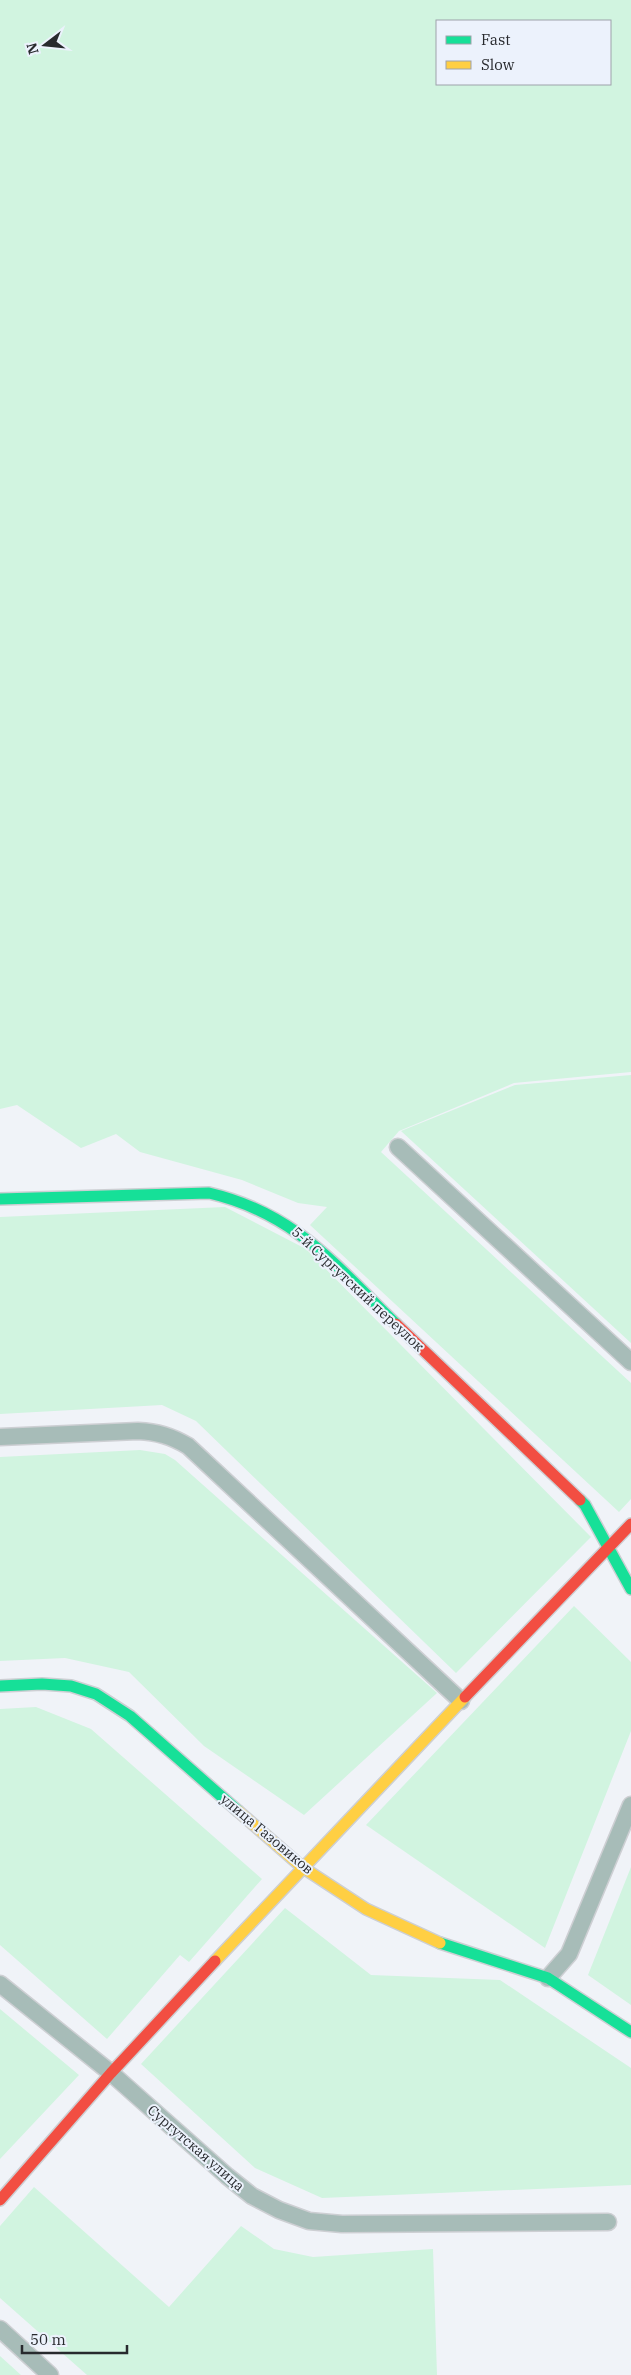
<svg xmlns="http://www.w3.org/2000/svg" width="631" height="2375" viewBox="0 0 631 2375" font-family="'IBM Plex Serif',serif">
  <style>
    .green { fill: #d1f4e0; fill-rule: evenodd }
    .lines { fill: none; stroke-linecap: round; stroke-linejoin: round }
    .street-casing { stroke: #cdcfd3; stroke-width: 19 }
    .fast-casing { stroke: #cdcfd3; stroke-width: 14 }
    .slow-casing { stroke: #cdcfd3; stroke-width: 14 }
    .jam-casing { stroke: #cdcfd3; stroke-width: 14 }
    .street { stroke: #a7bcb8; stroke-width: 16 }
    .fast { stroke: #16e098; stroke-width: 11 }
    .slow { stroke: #ffcf43; stroke-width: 11 }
    .jam { stroke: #f24e42; stroke-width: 11 }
    .labels { text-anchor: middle; stroke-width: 4; stroke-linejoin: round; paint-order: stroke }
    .street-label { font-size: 14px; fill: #282a2e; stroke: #ecf2fc }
  </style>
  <rect width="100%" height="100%" fill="#f0f3f8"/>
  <path class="green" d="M0,0h631v1072l-117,11 -115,48 -18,21 250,231v116l-12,13 -309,-287 17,-18 -29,-4 -56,-23 -102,-28 -24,-18 -35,14 -64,-43 -17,4zM437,21h173v63h-173z
    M631,1075v268l-230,-212 114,-46z
    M225,1207l81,42 285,288 -135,136 -260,-252 -34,-16 -162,9v-197z
    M140,1450l25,4 10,6 262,233 -133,122 -100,-69 -75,-74 -64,-14 -65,3v-204z
    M574,1606l57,56v69l-86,217 -179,-123z
    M36,1707l55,22 171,150 -73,83 -9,-7 -73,84 -107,-94v-236z
    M631,1867v138l-43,-30z
    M285,1908l86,67 129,5 131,88v117l-309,13 -67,-30 -114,-104z
    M0,2009l79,66 -79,84z
    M34,2187l135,120 72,-81 33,23 39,8 120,-8 4,126h-350l-87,-77v-72z
    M0,2356l21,19h-21z"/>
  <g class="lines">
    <g class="street-casing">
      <path id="street" d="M398,1147l233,215
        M0,1437l138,-6c19,1 33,5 50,15l273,255
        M548,1978l21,-24 62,-149
        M0,1984l111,89 116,103 25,20 27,14 30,11 33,3 266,-2
        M0,2329l50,46"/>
    </g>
    <g class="fast-casing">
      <path id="fast" d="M0,1199l209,-6c86,20 126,72 187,131
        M580,1500l5,5 46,84
        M0,1686l42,-2 29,2 25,8 34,22 108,95
        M440,1943l108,35 83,54"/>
    </g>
    <g class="slow-casing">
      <path id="slow" d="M238,1811l64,56 64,42 74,34
        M215,1961l250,-264"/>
    </g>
    <g class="jam-casing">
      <path id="jam" d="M396,1324l184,176
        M465,1697l166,-173
        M0,2200l111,-127 104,-112"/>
    </g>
    <use href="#street" class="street"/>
    <use href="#fast" class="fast"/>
    <use href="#slow" class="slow"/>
    <use href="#jam" class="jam"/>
  </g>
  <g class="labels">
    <g class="street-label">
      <text transform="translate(358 1289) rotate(43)" y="5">5-й Сургутский переулок</text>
      <text transform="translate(267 1834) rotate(40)" y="5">улица Газовиков</text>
      <text transform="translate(196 2148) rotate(41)" y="5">Сургутская улица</text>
    </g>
  </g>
  <rect x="436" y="20" width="175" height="65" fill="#ecf2fc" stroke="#9ea2aa"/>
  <rect x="446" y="36" width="25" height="8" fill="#16e098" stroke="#9ea2aa"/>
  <text x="481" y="45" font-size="15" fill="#282a2e">Fast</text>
  <rect x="446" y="61" width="25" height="8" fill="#ffcf43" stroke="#9ea2aa"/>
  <text x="481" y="70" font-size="15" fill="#282a2e">Slow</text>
  <g transform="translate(45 45) rotate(254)" stroke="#ecf2fc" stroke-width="4" paint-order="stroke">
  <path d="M0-4L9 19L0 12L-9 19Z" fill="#282a2e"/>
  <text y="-8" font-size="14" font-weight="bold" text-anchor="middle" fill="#282a2e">N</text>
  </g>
  <path d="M22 2345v8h105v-8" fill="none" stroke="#282a2e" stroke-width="2.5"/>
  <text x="30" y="2345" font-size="15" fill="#282a2e" stroke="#ecf2fc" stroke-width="4" paint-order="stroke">50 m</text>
</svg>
